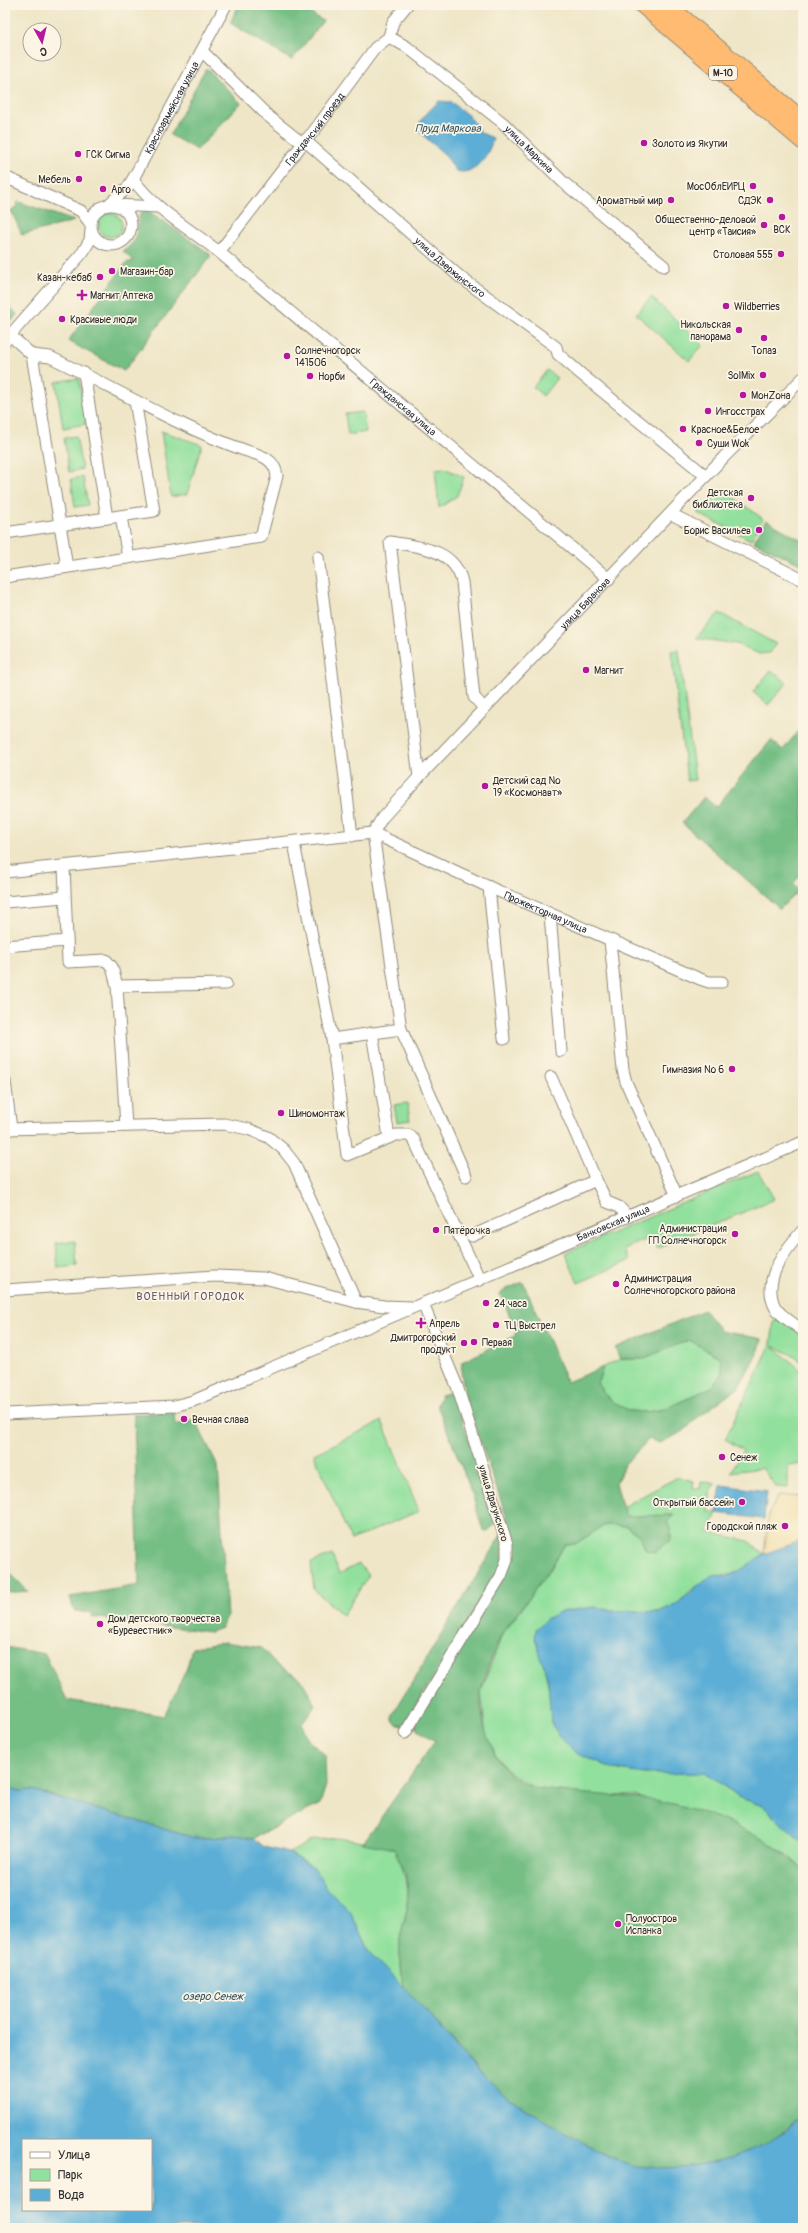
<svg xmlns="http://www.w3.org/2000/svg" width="808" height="2233" viewBox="0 0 808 2233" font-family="Pangolin,sans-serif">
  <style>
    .green { fill: #92e09d; stroke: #5e8664 }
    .forest { fill: #75be84; stroke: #507458 }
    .sand { fill: #eeda9e; stroke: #8c8264 }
    .water { fill: #5baed6; stroke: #436c80; fill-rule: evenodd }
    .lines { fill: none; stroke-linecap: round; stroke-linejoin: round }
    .minor-casing { stroke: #8d8879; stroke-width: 13 }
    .highway-casing { stroke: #8d8879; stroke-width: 19 }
    .minor { stroke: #fff; stroke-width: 11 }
    .highway { stroke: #febb71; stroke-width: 17 }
    .poi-dot { fill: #b5179e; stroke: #fcf5e5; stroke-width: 1.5 }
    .labels { text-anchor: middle; stroke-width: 3.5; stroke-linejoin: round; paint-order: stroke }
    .shield { fill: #fcf5e5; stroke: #6a6863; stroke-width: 1 }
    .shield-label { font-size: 9px; font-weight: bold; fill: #2b2b2b }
    .street-label { font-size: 10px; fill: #2b2b2b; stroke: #fcf5e5 }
    .poi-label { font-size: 10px; fill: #2b2b2b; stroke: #fcf5e5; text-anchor: start }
    .water-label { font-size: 11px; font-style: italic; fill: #3c5967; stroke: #fcf5e5 }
    .neighbourhood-label { font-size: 11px; letter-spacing: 1px; fill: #60556c; stroke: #fcf5e5 }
  </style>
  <rect width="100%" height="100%" fill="#fcf5e5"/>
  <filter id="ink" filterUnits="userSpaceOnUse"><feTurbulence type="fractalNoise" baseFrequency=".025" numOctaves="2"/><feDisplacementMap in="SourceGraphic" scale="8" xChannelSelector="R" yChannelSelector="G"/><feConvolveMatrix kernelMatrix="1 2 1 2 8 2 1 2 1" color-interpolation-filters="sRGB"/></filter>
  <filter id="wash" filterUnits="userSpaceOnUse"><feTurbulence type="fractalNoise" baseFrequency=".012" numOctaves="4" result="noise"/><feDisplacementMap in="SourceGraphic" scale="16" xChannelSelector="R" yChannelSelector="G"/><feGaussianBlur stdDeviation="0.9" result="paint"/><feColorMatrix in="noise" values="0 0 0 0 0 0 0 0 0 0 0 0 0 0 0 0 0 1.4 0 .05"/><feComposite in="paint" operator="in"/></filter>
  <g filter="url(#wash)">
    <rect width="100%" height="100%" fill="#efe6c7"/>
    <path class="green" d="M98 225a12 12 0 1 1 24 0a12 12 0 1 1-24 0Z
      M651,297l52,48 -14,16 -53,-47z
      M547,370l10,8 -14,18 -10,-9z
      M79,378l7,46 -23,4 -7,-46z
      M363,412l3,20 -18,3 -3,-21z
      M161,431l41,14 -15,49 -16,3z
      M76,436l6,33 -13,3 -5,-34z
      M444,468l20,9 -7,19 -18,12 -4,-39z
      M83,477l5,28 -13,2 -4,-28z
      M723,489l40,30 -12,21 -54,-27z
      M719,613l57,31 -7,9 -10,1 -22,-10 -41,-6z
      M679,650l16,130 -8,1 -16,-130z
      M771,670l16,13 -19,22 -15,-13z
      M407,1103l3,17 -13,2 -3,-17z
      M758,1171l16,28 -117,50 -5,-12 -28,12 5,12 -51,22 -13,-30z
      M75,1241l2,25 -19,2 -2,-25z
      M780,1320l6,2 17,15v26l-8,-7 -22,-10 30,26v92l-15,2v22l-12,-1 -14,-19 -31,4 12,-22 -18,-11 46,-95 3,-23z
      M689,1340l32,18 1,16 -10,13 -47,22 -19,3 -17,-1 -15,-8 -12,-11 -4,-10 5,-15 17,-8h22z
      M382,1421l37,90 -68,29 -37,-86z
      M678,1477l16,4 -1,7 7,1 1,-7 15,1 -5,6 -3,22 9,2 -9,19 40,9 16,13c-15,11 -29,24 -48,21l-25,15 -13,13 -19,9 -50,-2 -14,-3 -15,2 -35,60 7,40 -1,14 41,36 22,10 30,5 61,-1 36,25 22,8 40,37v27l-15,-15 -20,-11 -133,-48 -51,-1 -50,-7 -18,-11 -13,-11 -17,-29 -5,-46 21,-56 52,-71 11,-20h10l29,-19 22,1 13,9 7,15 25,-19 -4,-9 6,-7 -48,2 -3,-10z
      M332,1555l7,19 20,-10 10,11 -26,40 -29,-25 -3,-27z
      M338,1838l48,8 8,3 6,10 8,31 -1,18 -8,36 4,45 -35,-39 -18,-39 -23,-23 -14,-21 -24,-14 25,-13z"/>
    <path class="forest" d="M239,5h59l25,16 -31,39 -62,-37z
      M206,68l35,35 -44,47 -27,-15z
      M18,202l4,1 52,18 -52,14 -11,-25 5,-2z
      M143,211l7,1 60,42v3l-86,114 -56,-30 58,-78 8,-2 -11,-10c24,-15 9,-31 20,-40z
      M5,303l12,11 -12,15z
      M766,520l37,21v24l-49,-23z
      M803,725v147l-10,12 7,5 -20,20 -98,-86 22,-26 12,10 55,-67 12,10z
      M523,1282l44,100 36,-15 -5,15 4,10 12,11 16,8 16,1 19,-3 47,-22 10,-13 -1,-16 -32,-18 -47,19h-22l-5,-11 89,-38 17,21 41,8 -3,11 -21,38 -41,30 -13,13 -24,12 -11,-4 -24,25 -9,19 9,33 49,-1 -7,7 4,9v9l-16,12 -9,-2 -7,-15 -13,-9 -21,-1 -30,19h-10c-13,24 -30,45 -46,67 -6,8 -13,16 -18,25 -5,10 -19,46 -20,56 -2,36 16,86 54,96 8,2 16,2 24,3 38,5 76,4 114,13 47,11 95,33 130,66v243c-12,12 -23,23 -37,31 -31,16 -100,32 -133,22 -30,-9 -57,-27 -83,-43 -19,-11 -40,-22 -56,-37 -33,-30 -58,-67 -91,-97l-4,-45 8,-36 1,-18 -3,-18 -11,-23 -31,-6 72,-102 -20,-13 5,-15 92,-164 -6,-34 -40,-114 -5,-30 1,-9 53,-26 1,-7 -16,-34 2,-4z
      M453,1392l43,131 -8,8h-5l-11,-38 -35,-88 4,-10z
      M174,1412l1,13 20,-5 23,46 9,151 -6,11 -11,4 -118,-15 1,-4 -19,-2 -4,-14 69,-12 -5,-171z
      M501,1535l2,5v23l-99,163 -7,-1 -4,-5v-6z
      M5,1568l23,23 -23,2z
      M225,1642l37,6 15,17 24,14 15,26 -14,19 6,16 17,15 1,30 -6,19 -66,34 -20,-3 -22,3h-18l-161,-48 -15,1 -13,-7v-137l40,7 22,46 97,16 23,-48 5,-20z"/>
    <path class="sand" d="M779,1495l24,2v43l-39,14 5,-41z"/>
    <path class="water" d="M439,101l11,1 5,3 15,12 11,16 12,5c-3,15 -18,39 -37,33 -5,-6 -7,-13 -13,-18 -27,-25 -35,-22 -4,-52z
      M721,1485l46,6 -3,28 -47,-6z
      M803,1540v303l-40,-37 -22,-8 -36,-25 -61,1 -30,-5 -40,-18 -14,-14 -9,-14 -3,-43 -13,-42 1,-9 10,-10 13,-7 36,-5 14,3 50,2 19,-9 28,-24 10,-4 9,2 11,-4 28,-19z
      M5,1784l13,7 15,-1 161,48h18l22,-3 20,3 10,9 25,6 24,14 14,21 23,23 18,39 55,58 43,51 30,29 30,21 82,48 27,9 26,2 32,-2 37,-8 35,-14 21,-13 17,-18v115h-798zM23,2140h128v70h-128z"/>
  </g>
  <g filter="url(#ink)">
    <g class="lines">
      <g class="minor-casing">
        <g id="minor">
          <path id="s1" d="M389,37l18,10 96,76 60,59 101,84"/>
          <path id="s2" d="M202,51l66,65 29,23 13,6 150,132 96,70 2,7 23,20 125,102"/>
          <path d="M5,177l76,34 9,12"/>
          <path id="s3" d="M133,179c22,31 57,50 86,73l390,327"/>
          <path id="s4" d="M109,204l19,-17 5,-8 93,-174"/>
          <circle cx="111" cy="225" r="20"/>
          <path d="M115,205l44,2"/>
          <path id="s5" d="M219,252l85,-110 10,-11 61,-83 14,-11 4,-15 14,-17"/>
          <path d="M5,341l78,-89 7,-12 1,-10"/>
          <path d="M32,355l35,212"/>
          <path d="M84,373l23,145"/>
          <path d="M671,514l132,66"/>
          <path d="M121,516l7,42"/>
          <path d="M5,533l149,-22 -19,-110"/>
          <path d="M318,557l34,279"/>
          <path d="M5,577l256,-40 16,-61c-2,-18 -17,-21 -33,-26 -68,-24 -129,-62 -194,-93l-18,-2 -22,-20"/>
          <path d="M419,777l-29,-235c29,5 64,6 72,40l12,115 10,11"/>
          <path id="s6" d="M373,833l9,-15 37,-41 305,-320 79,-79"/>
          <path id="s7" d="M373,833l116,54 211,92 9,3h13"/>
          <path d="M373,833l28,196 65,147"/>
          <path d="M294,843l38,196 15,116 49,-20h13l5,5 66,140"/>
          <path d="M64,867l4,95 38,-2 6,7 5,19 9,140"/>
          <path d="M5,872l368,-39"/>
          <path d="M489,887l15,152"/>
          <path d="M5,902l60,-5"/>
          <path d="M550,914l11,137"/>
          <path d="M610,941l13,129 3,12 51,114"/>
          <path d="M5,946l62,-5"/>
          <path d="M117,986l109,-2"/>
          <path d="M372,1033l17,104"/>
          <path d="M332,1039l69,-10"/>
          <path d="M551,1077l45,103"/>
          <path d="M5,1081l6,48"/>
          <path d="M5,1129l219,-5 24,5 20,8 15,12 11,14 62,139"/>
          <path d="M803,1230c-17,19 -42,49 -28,77 5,9 20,17 28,24"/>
          <path d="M472,1236l124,-56 11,22 12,5 9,10"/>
          <path d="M5,1290l210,-14 49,2 92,24 28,4 29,1"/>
          <path id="s8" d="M5,1414l169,-8 19,-5 610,-259"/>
          <path d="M405,1733l96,-157 6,-16v-16l-50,-158 -34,-82"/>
        </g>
      </g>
      <g class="highway-casing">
        <path id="highway" d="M643,5l160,136
          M667,5l136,116"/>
      </g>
      <use href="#minor" class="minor"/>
      <use href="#highway" class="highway"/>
    </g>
  </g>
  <g class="poi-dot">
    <circle cx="644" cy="143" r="4"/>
    <circle cx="78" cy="154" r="4"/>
    <circle cx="79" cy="179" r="4"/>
    <circle cx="753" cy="186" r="4"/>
    <circle cx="103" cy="189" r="4"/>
    <circle cx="671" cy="200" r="4"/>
    <circle cx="770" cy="200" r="4"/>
    <circle cx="782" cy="217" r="4"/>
    <circle cx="764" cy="225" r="4"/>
    <circle cx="781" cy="254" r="4"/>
    <circle cx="112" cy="271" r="4"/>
    <circle cx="100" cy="277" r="4"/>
    <path d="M80 289h4v4h4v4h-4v4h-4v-4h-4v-4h4z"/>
    <circle cx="726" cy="306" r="4"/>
    <circle cx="62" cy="319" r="4"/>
    <circle cx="739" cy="330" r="4"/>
    <circle cx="764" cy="338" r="4"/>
    <circle cx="287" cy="356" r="4"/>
    <circle cx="763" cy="375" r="4"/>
    <circle cx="310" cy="376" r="4"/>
    <circle cx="743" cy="395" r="4"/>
    <circle cx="708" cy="411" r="4"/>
    <circle cx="683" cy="429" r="4"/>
    <circle cx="699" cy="443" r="4"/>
    <circle cx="751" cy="498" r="4"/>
    <circle cx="759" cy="530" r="4"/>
    <circle cx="586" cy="670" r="4"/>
    <circle cx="485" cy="786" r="4"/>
    <circle cx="732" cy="1069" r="4"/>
    <circle cx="281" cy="1113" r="4"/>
    <circle cx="436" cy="1230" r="4"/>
    <circle cx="735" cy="1234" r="4"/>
    <circle cx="616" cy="1284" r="4"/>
    <circle cx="486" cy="1303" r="4"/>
    <path d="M419 1317h4v4h4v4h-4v4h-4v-4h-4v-4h4z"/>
    <circle cx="496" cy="1325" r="4"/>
    <circle cx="474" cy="1342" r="4"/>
    <circle cx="464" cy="1343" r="4"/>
    <circle cx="184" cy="1419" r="4"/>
    <circle cx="722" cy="1457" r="4"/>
    <circle cx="742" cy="1502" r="4"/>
    <circle cx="785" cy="1526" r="4"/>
    <circle cx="100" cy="1624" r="4"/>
    <circle cx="618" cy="1924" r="4"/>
  </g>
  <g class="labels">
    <rect class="shield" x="709" y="66" width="28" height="14" rx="3"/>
    <g class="shield-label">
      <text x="723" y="76">М-10</text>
    </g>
    <g class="street-label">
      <text dy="4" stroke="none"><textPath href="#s4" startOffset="116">Красноармейская улица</textPath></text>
      <text dy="4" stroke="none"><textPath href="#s5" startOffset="156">Гражданский проезд</textPath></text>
      <text dy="4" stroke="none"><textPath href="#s1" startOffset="180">улица Маркина</textPath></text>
      <text dy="4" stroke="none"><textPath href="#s2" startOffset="330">улица Дзержинского</textPath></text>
      <text dy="4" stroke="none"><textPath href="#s3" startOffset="354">Гражданская улица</textPath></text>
      <text dy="4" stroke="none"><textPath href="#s6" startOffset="313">улица Баранова</textPath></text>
      <text dy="4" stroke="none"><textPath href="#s7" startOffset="190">Прожекторная улица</textPath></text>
      <text dy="4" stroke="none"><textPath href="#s8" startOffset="645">Банковская улица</textPath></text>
      <text transform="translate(494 1503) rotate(73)" y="4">улица Драгунского</text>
    </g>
    <g class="poi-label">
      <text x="652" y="147">Золото из Якутии</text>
      <text x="86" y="158">ГСК Сигма</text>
      <text x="71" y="183" text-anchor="end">Мебель</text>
      <text x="745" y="190" text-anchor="end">МосОблЕИРЦ</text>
      <text x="111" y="193">Арго</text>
      <text x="663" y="204" text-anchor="end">Ароматный мир</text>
      <text x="762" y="204" text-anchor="end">СДЭК</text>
      <text x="756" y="223" text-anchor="end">Общественно-деловой<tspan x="756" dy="12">центр «Таисия»</tspan></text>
      <text x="782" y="233" text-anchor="middle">ВСК</text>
      <text x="773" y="258" text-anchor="end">Столовая 555</text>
      <text x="120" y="275">Магазин-бар</text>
      <text x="92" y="281" text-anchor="end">Казан-кебаб</text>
      <text x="90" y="299">Магнит Аптека</text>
      <text x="734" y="310">Wildberries</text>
      <text x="70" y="323">Красивые люди</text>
      <text x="731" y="328" text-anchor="end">Никольская<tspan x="731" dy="12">панорама</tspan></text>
      <text x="295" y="354">Солнечногорск<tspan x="295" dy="12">141506</tspan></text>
      <text x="764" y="354" text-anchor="middle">Топаз</text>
      <text x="755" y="379" text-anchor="end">SolMix</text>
      <text x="318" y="380">Норби</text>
      <text x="751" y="399">МонZона</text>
      <text x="716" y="415">Ингосстрах</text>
      <text x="691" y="433">Красное&amp;Белое</text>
      <text x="707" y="447">Суши Wok</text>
      <text x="743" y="496" text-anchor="end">Детская<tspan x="743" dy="12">библиотека</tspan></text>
      <text x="751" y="534" text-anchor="end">Борис Васильев</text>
      <text x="594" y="674">Магнит</text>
      <text x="493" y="784">Детский сад №<tspan x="493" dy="12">19 «Космонавт»</tspan></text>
      <text x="724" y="1073" text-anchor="end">Гимназия № 6</text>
      <text x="289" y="1117">Шиномонтаж</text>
      <text x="727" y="1232" text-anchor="end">Администрация<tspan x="727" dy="12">ГП Солнечногорск</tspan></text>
      <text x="444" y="1234">Пятёрочка</text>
      <text x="624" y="1282">Администрация<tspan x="624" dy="12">Солнечногорского района</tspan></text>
      <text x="494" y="1307">24 часа</text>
      <text x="429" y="1327">Апрель</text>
      <text x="504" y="1329">ТЦ Выстрел</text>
      <text x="456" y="1341" text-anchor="end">Дмитрогорский<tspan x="456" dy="12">продукт</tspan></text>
      <text x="482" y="1346">Первая</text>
      <text x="192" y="1423">Вечная слава</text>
      <text x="730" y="1461">Сенеж</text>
      <text x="734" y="1506" text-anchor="end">Открытый бассейн</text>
      <text x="777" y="1530" text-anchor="end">Городской пляж</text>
      <text x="108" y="1622">Дом детского творчества<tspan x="108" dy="12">«Буревестник»</tspan></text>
      <text x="626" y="1922">Полуостров<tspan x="626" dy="12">Испанка</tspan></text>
    </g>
    <g class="water-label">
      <text x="448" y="132">Пруд Маркова</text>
      <text x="213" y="2000">озеро Сенеж</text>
    </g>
    <g class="neighbourhood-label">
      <text x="191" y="1300">ВОЕННЫЙ ГОРОДОК</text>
    </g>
  </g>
  <rect width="808" height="2233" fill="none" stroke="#fcf5e5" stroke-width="20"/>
  <rect x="22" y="2139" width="130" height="72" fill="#fcf5e5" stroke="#a8a49b"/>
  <rect x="30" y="2152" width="20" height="6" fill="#ffffff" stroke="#a8a49b"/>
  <text x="58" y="2159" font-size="12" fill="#2b2b2b">Улица</text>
  <rect x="30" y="2169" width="20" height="12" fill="#92e09d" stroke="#a8a49b"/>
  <text x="58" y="2179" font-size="12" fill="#2b2b2b">Парк</text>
  <rect x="30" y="2189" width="20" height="12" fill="#5baed6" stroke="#a8a49b"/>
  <text x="58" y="2199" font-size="12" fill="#2b2b2b">Вода</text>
  <g transform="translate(42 42) rotate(172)"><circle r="19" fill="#fcf5e5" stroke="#a8a49b"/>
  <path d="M0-3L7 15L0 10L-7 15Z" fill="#b5179e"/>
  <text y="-6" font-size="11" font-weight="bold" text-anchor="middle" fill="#2b2b2b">С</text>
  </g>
</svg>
